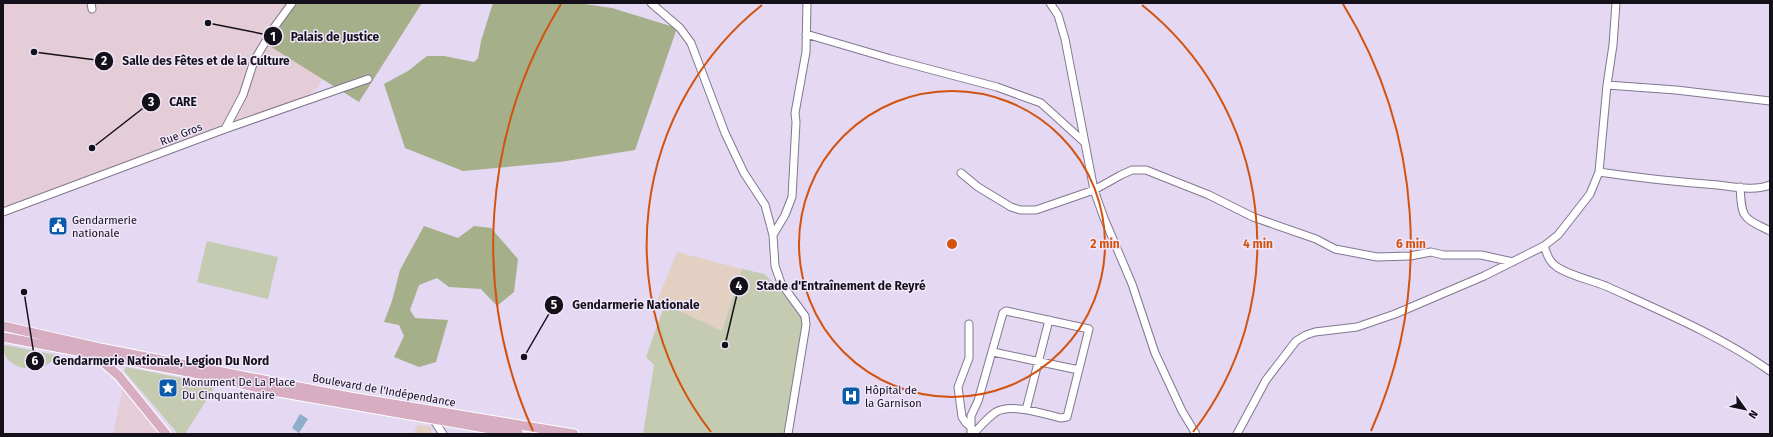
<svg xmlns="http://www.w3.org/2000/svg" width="1773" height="437" font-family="'Fira Sans',sans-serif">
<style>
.commercial{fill:#e5cdd7}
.education{fill:#e4d0c2}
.green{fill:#c4cbb1}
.forest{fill:#a5af8a}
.water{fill:#8faeca}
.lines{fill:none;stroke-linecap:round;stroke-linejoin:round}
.minor-casing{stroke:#82778f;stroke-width:9}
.major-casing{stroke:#fff;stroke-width:11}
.minor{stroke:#fff;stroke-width:7}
.major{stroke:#d7adc1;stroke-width:9}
.ring{fill:none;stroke:#d3520d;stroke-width:2}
.labels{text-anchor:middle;stroke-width:3;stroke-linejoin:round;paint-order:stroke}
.street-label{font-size:11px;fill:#141019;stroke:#f0e7fc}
.poi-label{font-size:11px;fill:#141019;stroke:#f0e7fc;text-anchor:start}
.centre{fill:#d3520d;stroke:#f0e7fc;stroke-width:2}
.ring-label{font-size:12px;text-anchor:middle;font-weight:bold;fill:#d3520d;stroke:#f0e7fc;stroke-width:3;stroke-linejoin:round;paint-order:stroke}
.leader{fill:none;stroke:#141019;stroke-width:1.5}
.callout-dot{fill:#141019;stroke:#f0e7fc;stroke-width:1.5}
.mark-label{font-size:12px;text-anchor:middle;font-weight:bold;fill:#fff}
.callout-label{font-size:12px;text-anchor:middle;font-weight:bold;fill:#141019;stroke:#f0e7fc;stroke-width:3;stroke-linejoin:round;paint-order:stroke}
</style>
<rect width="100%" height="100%" fill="#e4d8f3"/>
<path class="commercial" d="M 3,3 L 371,3 L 316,89 L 288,109 L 3,212 Z
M 123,387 L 159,434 L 113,434 Z"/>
<path class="education" d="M 677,252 L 742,269 L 722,331 L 657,301 Z
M 418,425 L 431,426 L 431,434 L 413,434 Z"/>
<path class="green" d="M 207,241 L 278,257 L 268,299 L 197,282 Z
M 742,269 L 764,274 L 775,284 L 803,319 L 802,333 L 784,434 L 643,434 L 654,365 L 646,357 L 665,304 L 722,331 Z
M 4,345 L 57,355 C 54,359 50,363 45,366 C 30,373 1,366 4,345 Z
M 126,367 L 216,385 L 185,434 L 178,434 L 124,371 Z"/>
<path class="forest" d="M 293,3 L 422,3 L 359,102 L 268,45 Z
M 493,3 L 578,3 L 612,8 L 677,28 L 635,150 L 560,162 L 463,171 L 405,148 L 384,84 L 408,71 L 427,56 L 444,56 L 474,62 L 478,58 L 481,41 Z
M 424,226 L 458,238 L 474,226 L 491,228 L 518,259 L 514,292 L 497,306 L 481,289 L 449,287 L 437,278 L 419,285 L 410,310 L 415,318 L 448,320 L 436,362 L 419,367 L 394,357 L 404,336 L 399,325 L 384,322 L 392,301 L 400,270 Z"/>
<path class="water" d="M 300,414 L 308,419 L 299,433 L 292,428 Z"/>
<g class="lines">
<g class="minor-casing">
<path id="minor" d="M 91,3 L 92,9
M 651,3 L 680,28 L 691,43 L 725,133 L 744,173 L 765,205 L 773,235 L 775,266 L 781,283 L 805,316 L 806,325 L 788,434
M 1050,3 L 1058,15 L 1065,39 L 1094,190 L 1104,218 L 1132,284 L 1155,353 L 1182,411 L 1196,434
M 806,34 L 891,59 L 997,87 L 1041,103 L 1084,142
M 1607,85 L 1676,90 L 1770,101
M 225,129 L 243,95 L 254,61 L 273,29 L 292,3
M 1599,172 C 1639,178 1678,182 1718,185 C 1735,187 1755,191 1770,185
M 961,173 L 978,187 L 1011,207 L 1020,210 L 1036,210 L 1094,190 L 1121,175 L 1132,170 L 1146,170 L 1209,195 L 1253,217 L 1316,239 L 1335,249 L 1377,257 L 1410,256 L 1431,252 L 1443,255 L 1481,255 L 1513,262
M 1740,187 C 1742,219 1742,217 1770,231
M 3,212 L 225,129 L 368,79
M 773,235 L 785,215 L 792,197 L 796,122 L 795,113 L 806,52 L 807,3
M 1544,246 C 1547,254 1549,262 1557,267 C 1570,276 1592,280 1608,287 C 1663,312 1721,336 1770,371
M 969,324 L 969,358 L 958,387 L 962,417 L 966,423 L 971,427
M 993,352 L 1079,370
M 1026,410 L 1049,320
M 433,419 L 443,434
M 971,434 L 971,416 L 978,401 L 1003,313 L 1006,311 L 1089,329 L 1067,417 L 1061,418 C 1044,414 1012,403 996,412 C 987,418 980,427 973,434
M 1237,434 L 1266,380 L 1296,341 L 1306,335 L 1315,332 L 1357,327 L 1395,314 L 1484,276 L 1544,246 L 1558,235 L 1590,194 L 1599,172 L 1607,85 L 1613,45 L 1616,3"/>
</g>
<g class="major-casing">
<path id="major" d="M 3,326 L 100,348 L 350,397 L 574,434
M 3,337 L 199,374 L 267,390 L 519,434
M 95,355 L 119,376 L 166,434"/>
</g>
<use href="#minor" class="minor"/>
<use href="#major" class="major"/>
</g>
<g class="ring">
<circle cx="952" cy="244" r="153"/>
<path d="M711 432A306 306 0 0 1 762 5M1142 5A306 306 0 0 1 1193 432"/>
<path d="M533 431A459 459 0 0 1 561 4M1343 4A459 459 0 0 1 1371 431"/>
</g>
<defs>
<g id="civic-square" transform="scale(1)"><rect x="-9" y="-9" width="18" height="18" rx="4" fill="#0a5caa" stroke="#f0e7fc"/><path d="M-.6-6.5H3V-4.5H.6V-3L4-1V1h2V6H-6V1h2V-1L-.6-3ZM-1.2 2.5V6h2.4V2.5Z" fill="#fff"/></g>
<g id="sight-square" transform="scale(1)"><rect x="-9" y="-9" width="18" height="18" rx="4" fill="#0a5caa" stroke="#f0e7fc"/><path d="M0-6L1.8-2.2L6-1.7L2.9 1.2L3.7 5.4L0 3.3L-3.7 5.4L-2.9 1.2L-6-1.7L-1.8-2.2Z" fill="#fff"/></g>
<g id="hospital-square" transform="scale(1)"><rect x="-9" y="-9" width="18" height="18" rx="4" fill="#0a5caa" stroke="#f0e7fc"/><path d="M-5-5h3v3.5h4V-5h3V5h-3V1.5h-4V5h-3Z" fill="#fff"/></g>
</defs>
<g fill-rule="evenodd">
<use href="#civic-square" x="58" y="226"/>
<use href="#sight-square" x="168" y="388"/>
<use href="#hospital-square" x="851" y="396"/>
</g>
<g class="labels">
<g class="street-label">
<text transform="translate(181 134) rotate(-21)" y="4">Rue Gros</text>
<text transform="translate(384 390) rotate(10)" y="4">Boulevard de l'Indépendance</text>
</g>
<g class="poi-label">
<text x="72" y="224">Gendarmerie<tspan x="72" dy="13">nationale</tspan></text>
<text x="182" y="386">Monument De La Place<tspan x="182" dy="13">Du Cinquantenaire</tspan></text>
<text x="865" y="394">Hôpital de<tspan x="865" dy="13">la Garnison</tspan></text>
</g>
</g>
<circle cx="952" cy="244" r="6" class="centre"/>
<g class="ring-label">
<text x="1105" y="248">2 min</text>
<text x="1258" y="248">4 min</text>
<text x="1411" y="248">6 min</text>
</g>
<path class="leader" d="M208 23L273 36M34 52L104 61M92 148L151 102M725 345L739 286M524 357L554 305M24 292L35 361"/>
<g class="callout-dot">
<circle cx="208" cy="23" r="4"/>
<circle cx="34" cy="52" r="4"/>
<circle cx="92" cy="148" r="4"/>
<circle cx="725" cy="345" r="4"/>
<circle cx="524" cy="357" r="4"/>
<circle cx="24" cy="292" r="4"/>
<circle cx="273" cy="36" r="10"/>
<circle cx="104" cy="61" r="10"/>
<circle cx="151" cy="102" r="10"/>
<circle cx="739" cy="286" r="10"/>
<circle cx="554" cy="305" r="10"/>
<circle cx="35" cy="361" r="10"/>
</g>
<g class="mark-label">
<text x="273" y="41">1</text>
<text x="104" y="65">2</text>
<text x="151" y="106">3</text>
<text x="739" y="290">4</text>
<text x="554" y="309">5</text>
<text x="35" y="365">6</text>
</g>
<g class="callout-label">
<text x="335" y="41">Palais de Justice</text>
<text x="206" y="65">Salle des Fêtes et de la Culture</text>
<text x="183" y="106">CARE</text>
<text x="841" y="290">Stade d'Entraînement de Reyré</text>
<text x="636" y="309">Gendarmerie Nationale</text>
<text x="161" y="365">Gendarmerie Nationale, Legion Du Nord</text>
</g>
<rect width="1773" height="437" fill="none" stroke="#141019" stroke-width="8"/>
<g transform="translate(1745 409) rotate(123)" stroke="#f0e7fc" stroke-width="3" paint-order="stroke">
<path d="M0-3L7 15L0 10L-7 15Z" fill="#141019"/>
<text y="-6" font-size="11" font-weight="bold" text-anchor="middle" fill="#141019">N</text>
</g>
</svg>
